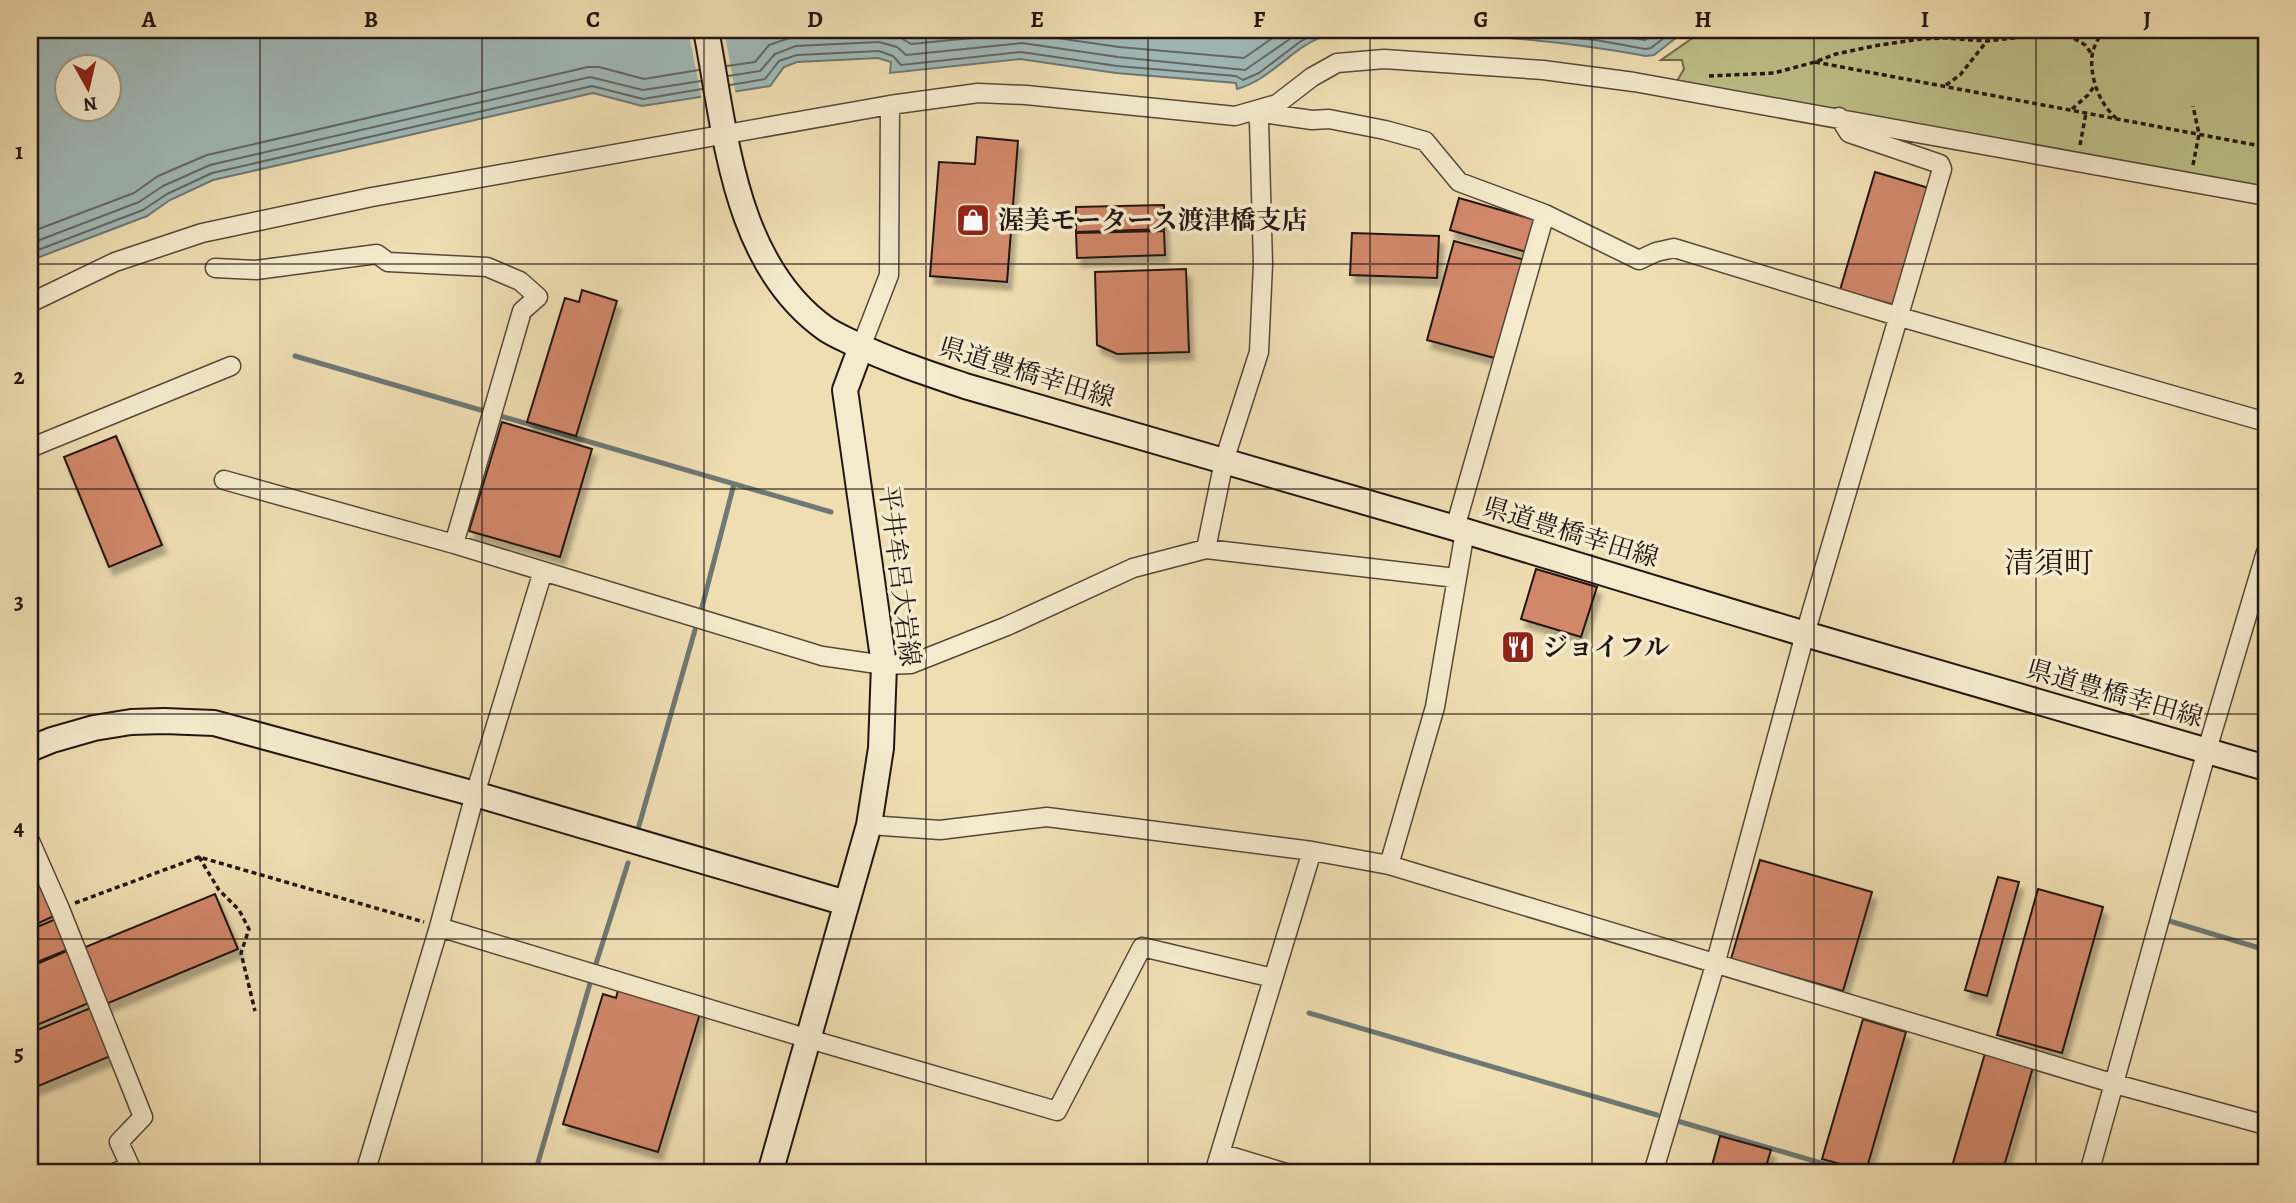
<svg xmlns="http://www.w3.org/2000/svg" width="2296" height="1203" font-family="Alegreya,'Noto Serif JP',serif">
<style>
.green{fill:#bec089;stroke:#706b4d;stroke-width:2}
.water{fill:#a0b9b8;stroke:#6e7875;stroke-width:2;fill-rule:evenodd}
.pier{fill:#efdeb2}
.lines{fill:none;stroke-linecap:round;stroke-linejoin:round}
.shore{stroke:#626864;stroke-width:2}
.stream{stroke:#6e7875;stroke-width:5}
.building{fill:#d1876b;stroke:#231611;stroke-width:2;filter:url(#shadow)}
.street-casing{stroke:#564839;stroke-width:21}
.secondary-casing{stroke:#231611;stroke-width:28}
.path{stroke:#231611;stroke-width:3.5;stroke-dasharray:5 3.5;stroke-linecap:butt}
.street{stroke:#f5eacd;stroke-width:18}
.secondary{stroke:#f5eacd;stroke-width:24}
.grid{fill:none;stroke:#231611;stroke-width:2;stroke-opacity:0.55}
.labels{text-anchor:middle;stroke-width:7;stroke-linejoin:round;paint-order:stroke}
.poi-label{font-size:26px;font-weight:bold;fill:#231611;stroke:#f5eacd;text-anchor:start}
.street-label{font-size:26px;fill:#231611;stroke:#f5eacd}
.quarter-label{font-size:30px;fill:#231611;stroke:#f5eacd}
.neatline{fill:none;stroke:#231611;stroke-width:2.5}
.grid-label{font-size:23px;text-anchor:middle;font-weight:bold;fill:#231611}
</style>
<defs>
<filter id="shadow"><feDropShadow dx="4.5" dy="8" stdDeviation="2" flood-color="#0004"/></filter>
</defs>
<rect width="100%" height="100%" fill="#efdeb2"/>
<filter id="stains"><feTurbulence type="fractalNoise" baseFrequency=".00286" numOctaves="4"/><feColorMatrix values="0 0 0 0 .2 0 0 0 0 .09 0 0 0 0 .02 0 0 0 .5 -.17"/></filter>
<radialGradient id="worn" r=".72"><stop offset=".6" stop-color="#630" stop-opacity="0"/><stop offset="1" stop-color="#630" stop-opacity=".3"/></radialGradient>
<path class="green" d="M 1737,30 L 2266,30 L 2266,190 L 1677,81 L 1684,69 L 1682,60 L 1661,60 L 1697,35 Z"/>
<path class="water" d="M 30,30 L 1686,30 L 1654,55 L 1646,56 C 1564,41 1480,34 1397,32 C 1375,32 1350,29 1328,35 C 1294,44 1273,79 1237,89 L 1236,83 L 1116,73 L 1020,59 L 890,73 L 891,62 L 878,58 L 797,62 L 784,67 L 770,86 L 642,106 L 593,93 L 213,180 L 170,200 L 147,216 L 37,258 L 30,256 ZM 66,66 L 108,66 L 108,108 L 66,108 Z"/>
<path class="pier" d="M 688,30 L 724,30 L 736,95 L 702,100 Z"/>
<g class="lines">
<path class="shore" d="M 1482,30 L 1596,40 L 1645,49 L 1651,48 L 1674,30
M 1580,30 L 1645,40 L 1660,30
M 727,66 L 755,62 L 769,45 L 795,36 L 880,32 L 899,37 L 911,44 L 1022,33 L 1119,47 L 1244,58 L 1284,30
M 728,76 L 760,71 L 775,54 L 796,46 L 879,42 L 897,47 L 906,55 L 1022,43 L 1118,57 L 1245,70 L 1303,30
M 730,85 L 765,79 L 779,61 L 797,55 L 879,51 L 893,56 L 901,65 L 1021,52 L 1117,66 L 1236,76 L 1243,80 L 1259,73 L 1301,41 L 1322,30
M 30,230 L 36,230 L 134,193 L 158,176 L 207,155 L 588,67 L 599,67 L 644,79 L 699,70
M 30,241 L 37,241 L 139,202 L 163,186 L 210,165 L 590,77 L 643,90 L 701,81
M 30,250 L 38,250 L 143,210 L 167,194 L 212,173 L 592,86 L 643,99 L 702,89"/>
<path class="stream" d="M 295,356 L 484,411
M 497,415 L 831,512
M 701,611 L 734,484
M 638,829 L 695,630
M 2166,920 L 2266,950
M 594,970 L 628,863
M 1309,1013 L 1657,1115
M 1674,1120 L 1855,1173
M 535,1173 L 591,980"/>
</g>
<path class="building" d="M 977,137 L 1018,141 L 1007,282 L 930,276 L 939,162 L 975,164 Z
M 1875,172 L 1932,189 L 1898,306 L 1840,290 Z
M 1459,198 L 1539,221 L 1530,253 L 1450,230 Z
M 1164,205 L 1164,229 L 1076,232 L 1076,207 Z
M 1164,231 L 1165,255 L 1077,258 L 1076,233 Z
M 1352,233 L 1439,236 L 1437,278 L 1350,275 Z
M 1454,241 L 1529,261 L 1502,360 L 1427,340 Z
M 1186,269 L 1189,352 L 1117,354 L 1097,345 L 1095,272 Z
M 582,290 L 617,301 L 576,436 L 527,422 L 565,298 L 579,302 Z
M 502,422 L 592,449 L 560,557 L 469,531 Z
M 116,436 L 162,545 L 109,567 L 64,457 Z
M 1536,569 L 1597,587 L 1581,637 L 1521,619 Z
M 30,859 L 54,916 L 30,927 Z
M 1760,860 L 1872,892 L 1843,991 L 1731,959 Z
M 1998,877 L 2019,882 L 1987,996 L 1965,990 Z
M 2038,889 L 2103,907 L 2062,1053 L 1997,1035 Z
M 215,894 L 238,949 L 106,1004 L 83,948 Z
M 56,919 L 69,949 L 30,965 L 30,930 Z
M 69,950 L 91,1002 L 30,1028 L 30,967 Z
M 619,986 L 701,1010 L 658,1152 L 563,1124 L 603,994 L 616,998 Z
M 93,1007 L 113,1055 L 31,1089 L 30,1033 Z
M 1863,1019 L 1906,1032 L 1866,1171 L 1822,1159 Z
M 1986,1050 L 2034,1064 L 2002,1173 L 1950,1173 Z
M 1720,1136 L 1771,1150 L 1764,1173 L 1710,1173 Z"/>
<g class="lines">
<g class="street-casing">
<path id="street" d="M 215,268 L 256,270 L 377,254 L 388,262 L 487,267 L 520,281 L 538,297 L 522,311 L 454,544
M 30,303 L 115,262 L 202,233 L 372,197 L 890,105 L 978,93 L 1026,95 L 1235,116 L 1277,104 L 1312,77 L 1337,63 L 1384,59 L 1543,70 L 1634,82 L 2266,196
M 861,347 L 889,275 L 890,105
M 30,448 L 231,366
M 224,480 L 454,544 L 822,656 L 884,665 L 911,664 L 1007,626 L 1133,568 L 1206,549 L 1456,578
M 1455,528 L 1545,214
M 1206,549 L 1224,461 L 1259,352 L 1263,264 L 1259,121 L 1255,112 L 1312,120 L 1329,119 L 1385,130 L 1425,141 L 1459,182 L 1545,214 L 1639,260 L 1656,252 L 1674,248 L 1900,317 L 2266,422
M 869,825 L 940,830 L 1047,817 L 1312,851 L 1389,865 L 2115,1084 L 2266,1125
M 30,841 L 60,909 L 143,1117 L 119,1142 L 130,1166 L 114,1173
M 1389,865 L 1435,707 L 1465,531
M 439,927 L 809,1039 L 1057,1111 L 1142,947 L 1273,978
M 1220,1153 L 1286,1173
M 365,1173 L 439,927 L 475,794 L 543,571
M 1214,1173 L 1312,851
M 1653,1173 L 1715,965 L 1805,634 L 1942,169 L 1940,164 L 1849,133 L 1839,117
M 2089,1173 L 2207,750 L 2266,552"/>
</g>
<g class="secondary-casing">
<path id="secondary" d="M 706,30 C 726,133 733,263 826,329 C 835,335 845,339 855,344 C 890,361 927,373 965,386 L 1455,528 L 1805,634 L 2266,768
M 30,749 L 52,740 L 94,728 L 131,722 L 164,721 L 214,723 L 475,794 L 846,903
M 770,1173 L 869,825 L 881,748 L 884,665 L 845,390 L 861,347"/>
</g>
<path class="path" d="M 2104,30 C 2099,37 2093,47 2092,56 C 2090,78 2099,103 2116,118
M 2067,34 L 2085,45 L 2091,53
M 1815,62 L 2266,147
M 1709,76 L 1774,73 L 1815,62 L 1836,54 L 1874,46 L 1921,39 L 1945,38 L 1987,41 L 2087,30
M 1946,85 L 1960,75 L 1987,41
M 2072,109 L 2088,95 L 2095,85
M 2080,145 L 2086,113
M 2193,165 L 2199,134 L 2193,106
M 199,857 L 219,890 L 239,910 L 249,929 L 241,953 L 255,1011
M 75,903 L 199,857 L 424,922"/>
<use href="#street" class="street"/>
<use href="#secondary" class="secondary"/>
</g>
<path class="grid" d="M 260,30 L 260,1173M 482,30 L 482,1173M 704,30 L 704,1173M 926,30 L 926,1173M 1148,30 L 1148,1173M 1370,30 L 1370,1173M 1592,30 L 1592,1173M 1814,30 L 1814,1173M 2036,30 L 2036,1173M 30,264 L 2266,264M 30,489 L 2266,489M 30,714 L 2266,714M 30,939 L 2266,939"/>
<defs>
<g id="shop-square" transform="scale(1.75)"><rect x="-9" y="-9" width="18" height="18" rx="4" fill="#8f2418" stroke="#f5eacd"/><path d="M-5-2.5h2.3a2.7 3.5 0 0 1 5.4 0H5L5.5 6h-11ZM-1.5-2.5h3a1.5 2.3 0 0 0-3 0Z" fill="#fff"/></g>
<g id="restaurant-square" transform="scale(1.75)"><rect x="-9" y="-9" width="18" height="18" rx="4" fill="#8f2418" stroke="#f5eacd"/><path d="M-5-6h1v4h1v-4h1v4h1v-4h1v5L-1.5 .5V6h-2V.5L-5-1ZM5-6V6H3V1.5H1.5Q1.5-4 5-6Z" fill="#fff"/></g>
</defs>
<g fill-rule="evenodd">
<use href="#shop-square" x="973" y="220"/>
<use href="#restaurant-square" x="1518" y="647"/>
</g>
<g class="labels">
<g class="poi-label">
<text x="998" y="229">渥美モータース渡津橋支店</text>
<text x="1542" y="656">ジョイフル</text>
</g>
<g class="street-label">
<text transform="translate(1027 372) rotate(17)" y="9">県道豊橋幸田線</text>
<text transform="translate(1571 532) rotate(17)" y="9">県道豊橋幸田線</text>
<text transform="translate(900 576) rotate(83)" y="9">平井牟呂大岩線</text>
<text transform="translate(2115 693) rotate(16)" y="9">県道豊橋幸田線</text>
</g>
<g class="quarter-label">
<text x="2049" y="573">清須町</text>
</g>
</g>
<rect width="2296" height="1203" fill="none" stroke="#efdeb2" stroke-width="77"/>
<g transform="translate(88 88) rotate(172)"><circle r="33" fill="#f5eacd" stroke="#a19582" stroke-width="2"/>
<path d="M0-5L12 26L0 18L-12 26Z" fill="#8f2418"/>
<text y="-10" font-size="19" font-weight="bold" text-anchor="middle" fill="#231611">N</text>
</g>
<rect x="38" y="38" width="2220" height="1126" class="neatline"/>
<g class="grid-label">
<text x="149" y="27">A</text>
<text x="371" y="27">B</text>
<text x="593" y="27">C</text>
<text x="815" y="27">D</text>
<text x="1037" y="27">E</text>
<text x="1259" y="27">F</text>
<text x="1481" y="27">G</text>
<text x="1703" y="27">H</text>
<text x="1925" y="27">I</text>
<text x="2147" y="27">J</text>
<text x="19" y="159">1</text>
<text x="19" y="384">2</text>
<text x="19" y="609">3</text>
<text x="19" y="835">4</text>
<text x="19" y="1060">5</text>
</g>
<rect width="100%" height="100%" filter="url(#stains)"/>
<rect width="100%" height="100%" fill="url(#worn)"/>
</svg>
